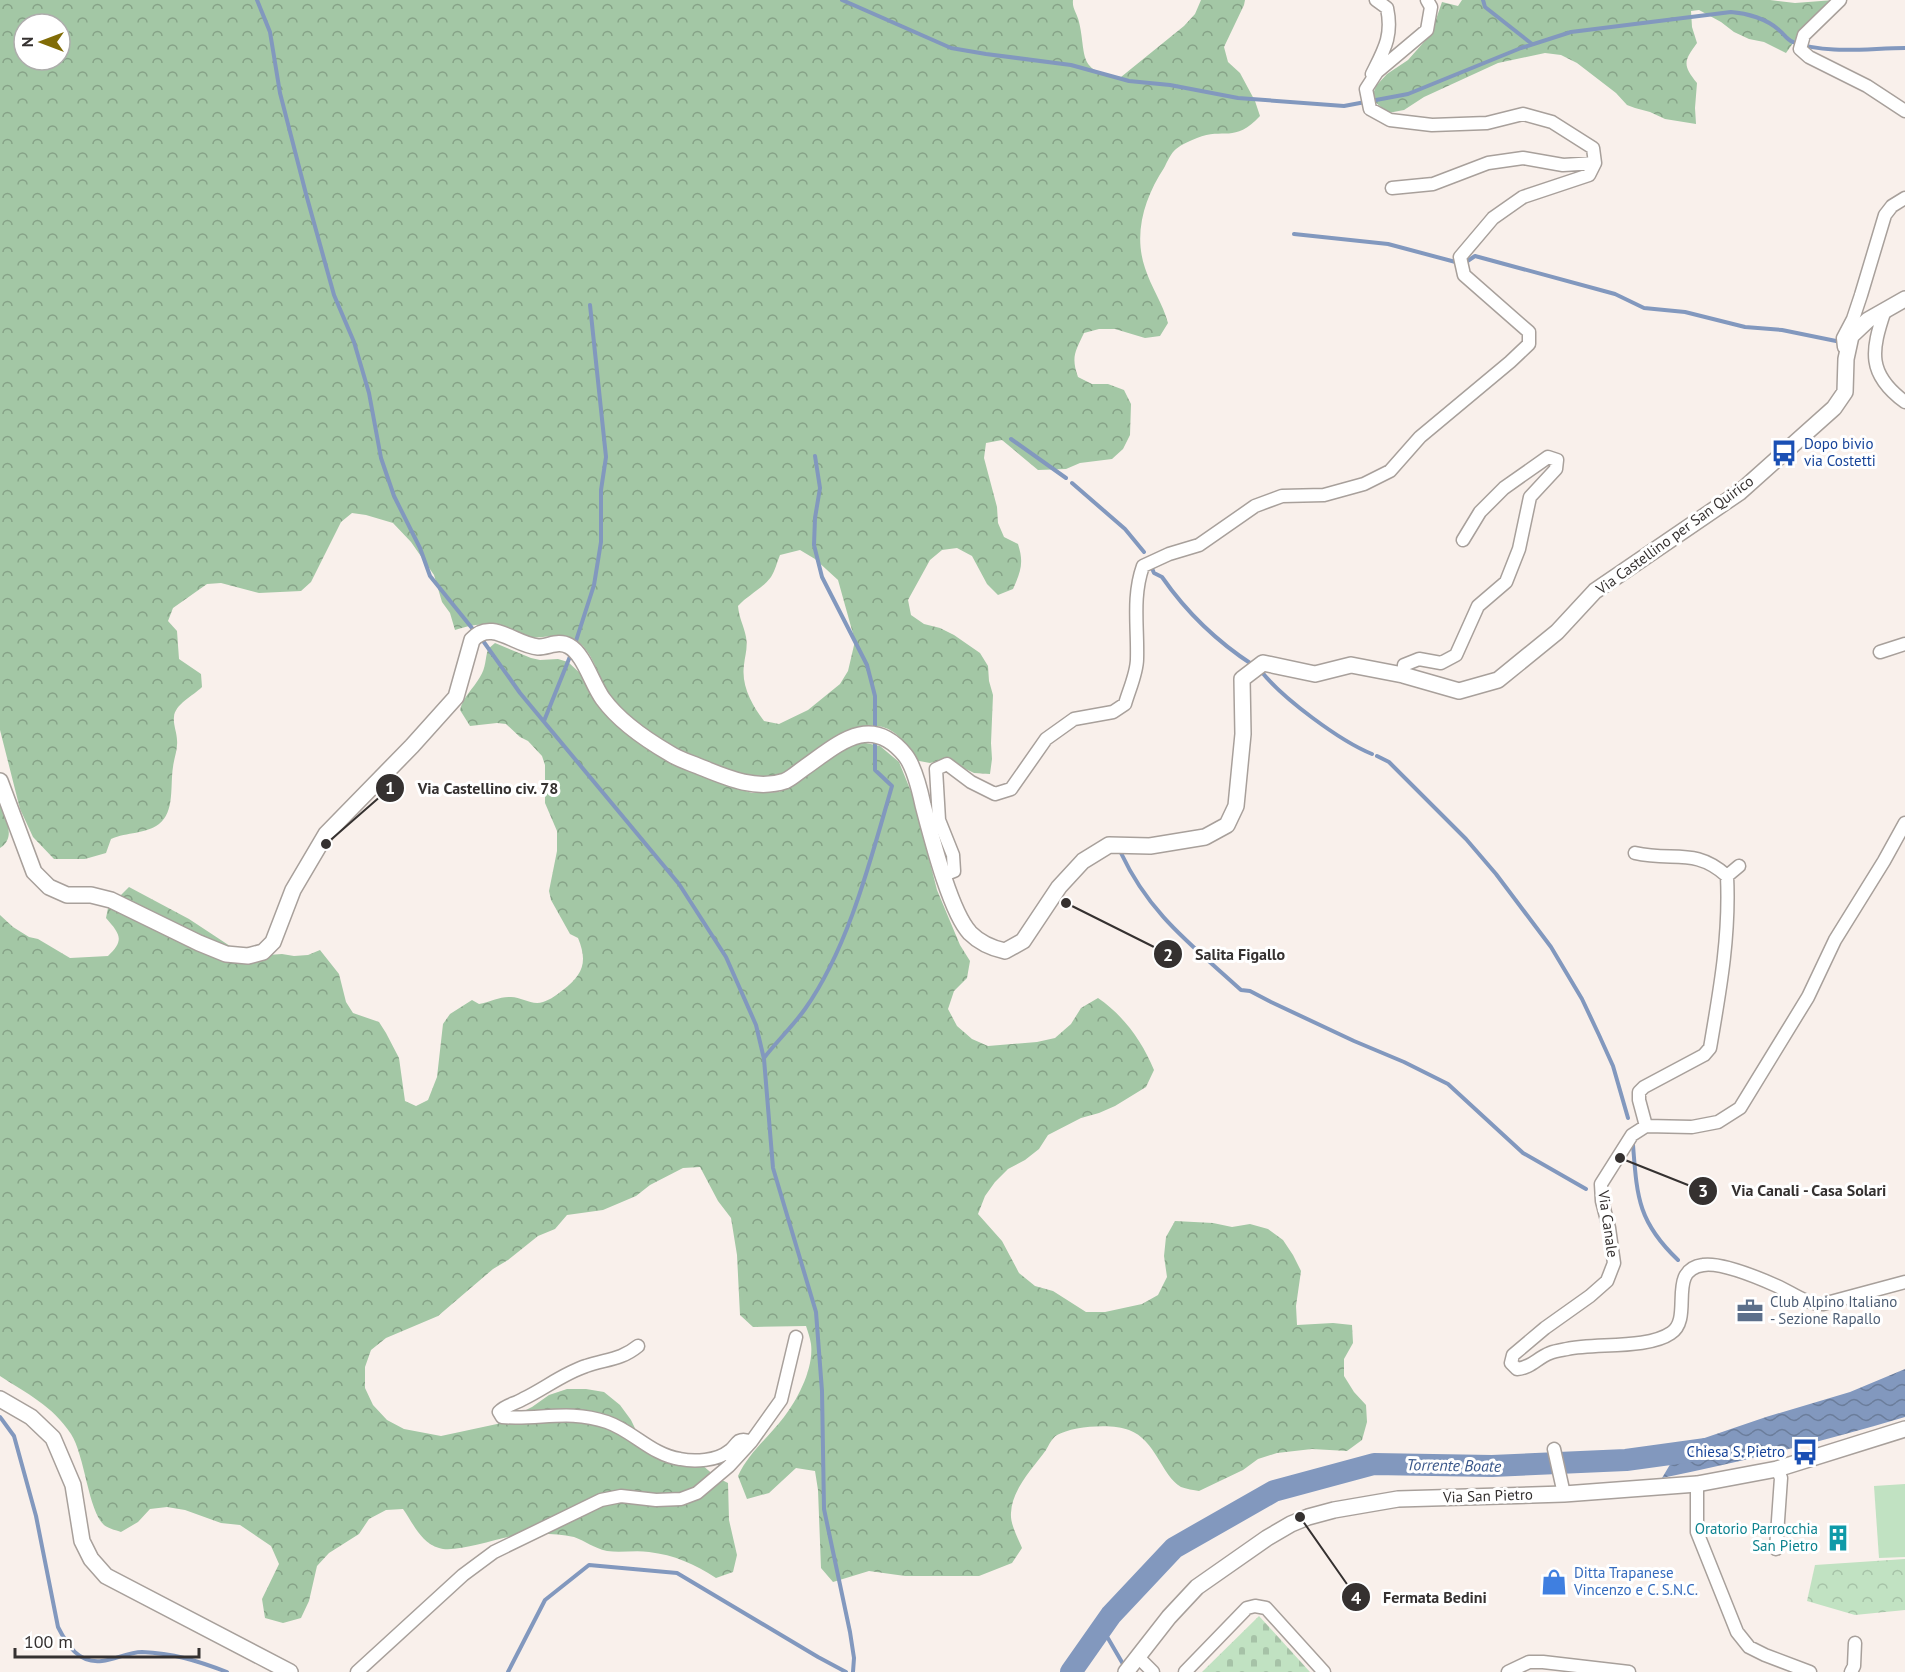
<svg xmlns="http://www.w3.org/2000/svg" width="1905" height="1672" font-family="'PT Sans',sans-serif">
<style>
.forest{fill:url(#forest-crowns);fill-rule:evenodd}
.cemetery{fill:url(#cemetery-stones)}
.park{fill:url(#park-crowns)}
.pitch{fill:#c1e2c2}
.water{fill:url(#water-waves)}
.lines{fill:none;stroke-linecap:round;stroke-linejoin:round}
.stream{stroke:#8298be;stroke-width:4}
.river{stroke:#8298be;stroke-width:22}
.minor-casing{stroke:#a8a09b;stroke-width:15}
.tertiary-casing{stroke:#a8a09b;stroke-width:18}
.minor{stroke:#fff;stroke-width:12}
.tertiary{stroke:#fff;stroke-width:15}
.labels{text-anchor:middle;stroke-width:6;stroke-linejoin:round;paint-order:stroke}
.transit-label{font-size:15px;fill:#164399;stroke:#fff;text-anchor:start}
.street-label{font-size:15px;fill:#353130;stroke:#fff}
.service-label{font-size:15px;fill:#4e5e75;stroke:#fff;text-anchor:start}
.culture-label{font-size:15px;fill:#0d838f;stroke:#fff;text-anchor:end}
.shop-label{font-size:15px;fill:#366cbe;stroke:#fff;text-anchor:start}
.water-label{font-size:16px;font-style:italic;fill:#39578a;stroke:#fff}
.leader{fill:none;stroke:#353130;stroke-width:2}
.callout-dot{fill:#353130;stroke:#fff;stroke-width:2}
.mark-label{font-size:18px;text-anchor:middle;font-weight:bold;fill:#fff}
.callout-label{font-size:16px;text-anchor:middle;font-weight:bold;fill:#353130;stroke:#fff;stroke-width:6;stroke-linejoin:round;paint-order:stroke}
</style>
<defs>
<pattern id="forest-crowns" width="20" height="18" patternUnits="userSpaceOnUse" patternTransform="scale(1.5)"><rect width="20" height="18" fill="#a3c7a5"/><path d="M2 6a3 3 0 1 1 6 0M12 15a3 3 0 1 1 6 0" fill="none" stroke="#86a287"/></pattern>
<pattern id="cemetery-stones" width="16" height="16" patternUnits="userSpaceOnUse" patternTransform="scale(1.5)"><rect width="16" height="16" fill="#c1e2c2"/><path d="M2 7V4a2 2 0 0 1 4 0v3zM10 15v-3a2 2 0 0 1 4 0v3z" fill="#a6c2a7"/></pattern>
<pattern id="park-crowns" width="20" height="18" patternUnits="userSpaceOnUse" patternTransform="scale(1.5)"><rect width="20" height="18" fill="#c1e2c2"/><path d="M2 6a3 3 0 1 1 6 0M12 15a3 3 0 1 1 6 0" fill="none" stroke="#a6c2a7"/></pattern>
<pattern id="water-waves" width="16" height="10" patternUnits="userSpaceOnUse" patternTransform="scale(1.5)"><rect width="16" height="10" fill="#8298be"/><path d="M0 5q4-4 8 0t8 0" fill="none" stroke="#6b7d9b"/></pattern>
</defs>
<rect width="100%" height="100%" fill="#f9f0eb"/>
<path class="forest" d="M 0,0 L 1073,0 C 1072,9 1077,13 1079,22 C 1087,55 1076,72 1121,77 L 1184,26 L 1195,14 L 1201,0 L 1245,0 L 1244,5 L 1224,47 L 1228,62 L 1240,73 L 1255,101 L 1260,116 C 1234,144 1224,127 1197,138 C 1190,141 1182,144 1176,149 C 1171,153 1167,162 1164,168 C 1145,197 1133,233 1145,268 C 1151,287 1163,304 1168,323 L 1160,336 L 1145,338 L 1115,329 L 1099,329 L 1084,333 C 1075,352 1071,357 1078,377 L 1092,384 L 1108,384 L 1124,390 L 1131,404 L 1130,435 L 1123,449 L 1112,459 L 1080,463 L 1066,469 L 1038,470 L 1002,440 L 986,443 L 984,458 L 997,507 L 998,523 L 1004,537 L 1018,544 C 1024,563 1021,571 1013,589 L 998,595 L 987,584 L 972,556 L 957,548 L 942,550 L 930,560 L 908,600 L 911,615 L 924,624 L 940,628 L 954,635 L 980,653 L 988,666 L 989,681 L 993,695 L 991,743 L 992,759 L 990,774 L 974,773 L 945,759 L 930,763 L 914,760 C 909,752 904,741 896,734 C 865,709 825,747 799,764 C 792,768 783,775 775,777 C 748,782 717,766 692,758 C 660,747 625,721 608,692 C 597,675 593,650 574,639 C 559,631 540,641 524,636 C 494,627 487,619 455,630 L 450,613 L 442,602 L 434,575 L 411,542 L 393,523 L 366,515 L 352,513 L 341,522 L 311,582 L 301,591 L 259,593 L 221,583 L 207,584 L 173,608 L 168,621 L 177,631 L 179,659 L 201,674 L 202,687 C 193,696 175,704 174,717 C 173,724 177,733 177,740 C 178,749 174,758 173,767 C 170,785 175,812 159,824 C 146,834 127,832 111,839 L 106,853 L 85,859 L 54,859 L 33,837 L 20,809 L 0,730 ZM 24,24 L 60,24 L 60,60 L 24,60 ZM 800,550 L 815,559 L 838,580 L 855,641 L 848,671 L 840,684 L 808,710 L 779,724 L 764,721 C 752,705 741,686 744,665 C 745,655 748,648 746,637 C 744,626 739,618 738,606 C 748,595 762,589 771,577 C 775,571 777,562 780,555 Z
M 1462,0 L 1770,0 L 1795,3 L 1834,0 C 1814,16 1801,32 1786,53 L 1764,42 L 1749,39 L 1734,32 L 1721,22 L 1699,10 L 1691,11 L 1692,27 L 1697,43 C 1683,62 1683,65 1697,83 L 1695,108 L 1696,124 L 1665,119 L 1650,112 L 1635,108 L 1627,105 L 1616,93 L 1577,63 L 1561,55 L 1545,53 L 1498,63 L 1424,97 L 1404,110 L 1388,113 L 1375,102 L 1373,94 L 1376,86 L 1387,74 L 1408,60 L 1431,34 L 1442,2 L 1458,6 Z
M 495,643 L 531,658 L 540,660 L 558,659 L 568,662 L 582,675 L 601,708 L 660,757 L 706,778 L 752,793 L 779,792 L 801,780 L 838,751 L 861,742 L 880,746 L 899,762 L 914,799 L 937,890 L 960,945 L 970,961 L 967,978 L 954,991 L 948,1009 L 957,1026 L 972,1039 L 988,1046 L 1037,1042 L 1055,1038 L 1071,1024 L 1081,1008 L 1098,998 C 1124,1016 1142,1041 1154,1070 L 1146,1087 L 1115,1106 L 1099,1113 L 1081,1118 L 1048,1135 L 1039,1149 L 1025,1160 L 1008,1169 L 995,1182 L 985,1196 L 978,1214 L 1002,1241 L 1019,1273 L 1035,1286 L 1053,1291 L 1086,1312 L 1105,1312 L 1142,1304 L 1158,1295 L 1167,1277 L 1164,1256 L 1166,1237 L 1175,1221 L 1213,1223 L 1232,1227 L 1250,1224 L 1268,1229 L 1283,1240 L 1293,1255 L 1301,1271 L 1296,1306 L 1297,1325 L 1333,1323 L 1352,1325 L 1353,1343 L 1344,1359 L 1344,1376 L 1354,1392 L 1366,1405 L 1367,1422 L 1362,1440 L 1347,1451 L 1312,1449 L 1277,1453 L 1258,1459 L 1243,1470 L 1199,1491 C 1194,1490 1186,1489 1181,1487 C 1161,1475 1156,1440 1129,1430 C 1113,1423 1072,1426 1057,1435 C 1052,1438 1049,1445 1046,1450 C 1033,1468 1012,1489 1011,1513 C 1010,1524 1018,1538 1022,1548 L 1012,1563 L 979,1576 L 905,1576 L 869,1571 L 833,1582 L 821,1568 L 818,1490 L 815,1471 L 796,1468 L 769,1493 L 747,1499 L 738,1476 C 749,1452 768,1438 784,1417 C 798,1399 814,1368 811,1344 C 810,1338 808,1332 806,1326 L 753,1327 L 740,1315 L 737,1255 L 731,1218 L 718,1201 L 700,1167 L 683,1168 L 650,1185 L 636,1196 L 603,1210 L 567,1215 L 555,1229 L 538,1236 L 508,1260 L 493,1269 L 438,1316 L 386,1338 L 371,1350 L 365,1367 L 365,1388 L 373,1405 L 387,1420 L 404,1429 L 441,1436 L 497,1424 L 532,1407 L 549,1395 L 567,1389 L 586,1389 L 604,1392 L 620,1405 L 631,1420 L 647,1453 L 666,1459 L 701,1464 L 716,1477 L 728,1483 L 729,1520 L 737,1555 L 733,1572 L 716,1578 C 695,1564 674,1555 649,1552 C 635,1550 621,1553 607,1551 C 593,1548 586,1541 574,1537 C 558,1533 540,1534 524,1534 C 503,1536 456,1554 439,1548 C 421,1543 413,1523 403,1509 L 386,1510 L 369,1519 L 359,1534 L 329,1553 L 317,1566 L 309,1601 L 301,1618 L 283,1623 L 265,1618 L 262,1599 L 279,1564 L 271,1546 L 240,1525 L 221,1523 L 185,1510 L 167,1507 L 150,1509 L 138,1522 L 121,1532 C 116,1530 107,1528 104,1525 C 88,1510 85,1456 71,1434 C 52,1405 27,1394 0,1376 L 0,915 L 13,927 L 29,937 L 38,939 L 70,958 L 108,956 C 125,940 120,934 106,918 L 108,908 L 129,887 L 189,919 L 233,948 L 268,955 L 282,954 L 294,956 L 308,955 L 320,950 L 339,974 L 346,1002 L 353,1013 L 379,1022 L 386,1033 L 399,1058 L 405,1101 L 416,1106 L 428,1100 L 437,1077 L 443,1024 L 450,1014 L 472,1000 L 479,1004 C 490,1002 501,996 511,997 C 522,997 532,1006 543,1002 C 550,1000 558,994 563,990 C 583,975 588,962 578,938 L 570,934 L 551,900 L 549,891 L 557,851 L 557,831 L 545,803 L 545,765 L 542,756 L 528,741 L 520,737 L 506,724 L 497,723 L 470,726 L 460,710 C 463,697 473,689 480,677 C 486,668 485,659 488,649 Z
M 0,803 C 5,819 17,837 0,848 Z"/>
<path class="cemetery" d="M 1259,1616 L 1310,1672 L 1202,1672 Z"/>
<path class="park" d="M 1905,1559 L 1905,1610 L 1855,1615 L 1807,1601 L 1815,1565 Z"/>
<path class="pitch" d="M 1905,1484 L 1905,1557 L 1879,1558 L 1874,1486 Z"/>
<path class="water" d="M 1905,1369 L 1905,1417 C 1825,1441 1744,1461 1662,1478 L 1681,1446 L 1766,1417 L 1850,1392 Z"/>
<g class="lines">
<path class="stream" d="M 257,0 L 270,32 L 280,93 L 306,194 L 334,295 L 354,342 L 369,393 L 381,458 L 394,496 L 420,548 L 430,576 L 476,633
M 842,0 L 951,48 L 986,54 L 1071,65 L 1129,81 L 1170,85 L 1238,98 L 1344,106 L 1408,94 L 1521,48 L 1571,32 L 1731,12 C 1747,13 1767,19 1779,30 C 1784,34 1787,40 1793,42 C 1828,55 1869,48 1905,48
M 1483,0 L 1485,7 L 1532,44
M 1294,234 L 1388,244 L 1463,264 L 1475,256 L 1615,294 L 1644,308 L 1685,312 L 1745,327 L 1782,330 L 1836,341
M 1011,439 L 1066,478
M 815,456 L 820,488 L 815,518 L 814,545 L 822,577 L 867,665 L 875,696 L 875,732
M 1072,483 L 1125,529 L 1144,552
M 1151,566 L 1154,573 L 1162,577 C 1187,613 1216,641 1253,665
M 481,638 L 520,693 L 679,884 L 726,957 L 756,1025 L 764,1059 L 773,1168 L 816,1312 L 822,1391 L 824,1509 L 850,1632 L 854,1658 L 853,1672
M 575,644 L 594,585 L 601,542 L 601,490 L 606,457 L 590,305
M 1261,671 C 1282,698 1340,741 1372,754
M 544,721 L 571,654
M 1377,756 L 1389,762 L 1466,839 L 1496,874 L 1551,947 L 1582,999 L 1599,1035 L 1613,1066 L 1628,1118
M 1121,853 C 1150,915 1192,945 1241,990 L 1250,991 L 1271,1002 L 1354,1041 L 1404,1062 L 1448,1084 L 1523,1153 L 1586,1189
M 764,1058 C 777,1041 793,1026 805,1009 C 849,947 871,858 892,786 L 875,770 L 875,740
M 1633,1145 C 1637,1197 1638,1222 1678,1260
M 0,1417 L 14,1436 L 36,1516 L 58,1627 C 67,1645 79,1664 102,1661 C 115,1660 128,1652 142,1652 C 173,1653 198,1661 227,1672
M 1102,1628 L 1123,1664
M 508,1672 L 545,1600 L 589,1565 L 677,1573 L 818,1657 L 846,1672"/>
<path class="river" d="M 1071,1672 L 1111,1615 L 1174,1548 L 1274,1491 L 1374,1464 L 1492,1466 L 1626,1460 L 1706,1449"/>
<g class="minor-casing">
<path id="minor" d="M 1840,0 L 1804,35 L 1800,49 L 1809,57 L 1867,86 L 1905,111
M 1372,74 C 1384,50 1393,36 1387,8 L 1376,0
M 1392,188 L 1433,184 L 1488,163 L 1523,158 L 1563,165 L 1595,163
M 1885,310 C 1871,351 1867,374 1905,402
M 1844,347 L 1843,338 L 1853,319 L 1861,295 L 1885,215 L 1892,206 L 1905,198
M 1880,652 L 1905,644
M 1403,675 L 1404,665 L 1419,659 L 1441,663 L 1456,655 L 1478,606 L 1506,582 L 1519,549 L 1530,497 L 1556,469 L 1557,460 L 1548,457 L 1504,488 L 1480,512 L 1463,540
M 1905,823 L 1884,861 L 1835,940 L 1808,997 L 1740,1108 L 1718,1122 L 1692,1127 L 1646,1126 L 1632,1135 L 1601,1184 L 1602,1201 L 1609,1228 L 1614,1263 L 1607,1281 L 1590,1296 L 1545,1328 L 1513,1355 L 1511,1363 L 1517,1369 C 1531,1368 1537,1358 1550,1353 C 1555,1351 1562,1350 1567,1349 C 1596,1343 1648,1349 1671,1333 C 1694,1318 1666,1270 1703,1265 C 1722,1262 1759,1278 1777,1286 C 1793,1293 1805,1304 1823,1304 L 1905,1282
M 1635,853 C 1673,862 1695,847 1727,876
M 944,875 L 954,871 L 953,855 L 939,820 L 936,769 L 947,764 L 971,782 L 995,794 L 1011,789 L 1046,739 L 1074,719 L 1113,712 L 1125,704 C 1129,690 1137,673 1137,659 C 1138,627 1132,597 1143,566 L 1169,554 L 1199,545 L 1255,506 L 1282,496 L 1324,495 L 1364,484 L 1390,471 L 1420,437 L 1510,362 L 1529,344 L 1529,332 L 1464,275 L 1460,257 L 1493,218 L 1523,197 L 1589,175 L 1595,163 L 1593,148 L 1552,122 L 1523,114 L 1487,123 L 1432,125 L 1390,120 L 1370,109 L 1366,89 L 1377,72 L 1427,30 L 1431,7 L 1427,0
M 1646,1126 L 1639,1100 L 1639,1092 L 1644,1087 L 1704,1055 L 1710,1048 C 1720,990 1730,935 1727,876 L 1739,866
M 638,1346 C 621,1360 606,1359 586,1366 C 564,1373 544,1389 523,1399 C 515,1404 505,1405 499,1412 L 502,1417 C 540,1420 569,1409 607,1422 C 633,1431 652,1455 680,1459 C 694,1462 717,1461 729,1451 C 733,1449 735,1444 739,1441 C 743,1439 747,1440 751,1442
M 1554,1449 L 1564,1494
M 1697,1484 L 1697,1532 L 1737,1632 L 1749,1647 L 1765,1655 L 1810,1672
M 1776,1549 L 1781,1478 L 1777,1469
M 1139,1658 L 1153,1672
M 357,1672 L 463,1575 L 494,1552 L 601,1500 L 621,1496 L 656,1500 L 681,1499 L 697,1493 L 729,1466 L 751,1442 L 781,1400 L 796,1337
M 1185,1672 L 1247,1608 L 1255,1606 L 1266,1608 L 1324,1672
M 1508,1672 L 1529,1662 L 1543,1662 L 1629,1672
M 1851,1672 L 1854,1666 L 1855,1643"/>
</g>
<g class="tertiary-casing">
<path id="tertiary" d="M 0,781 L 34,872 L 49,887 L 67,895 L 91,895 L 111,900 L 199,943 L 226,954 L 248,956 L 263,952 L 273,942 L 293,890 L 326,834 L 412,746 L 456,697 L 472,640 C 491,618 515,645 538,647 C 549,647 558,640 569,646 C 584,654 592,684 603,699 C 619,721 645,739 669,753 C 678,759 688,762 698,766 C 725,777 755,791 785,781 C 792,778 798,772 804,768 C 837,745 870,712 905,755 C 914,766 920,791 923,805 C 931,835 950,912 970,933 C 980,943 991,948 1005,951 L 1023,941 L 1059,887 L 1083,861 L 1109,845 L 1150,846 L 1205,837 L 1227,825 L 1236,806 L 1243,734 L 1242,679 L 1263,663 L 1315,674 L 1351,665 L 1403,675 L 1459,691 L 1498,680 L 1557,632 L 1595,591 L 1740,492 L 1834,408 L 1845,392 L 1846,359 L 1851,336 L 1868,320 L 1905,299
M 0,1399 L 31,1417 L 53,1438 L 73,1485 L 82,1541 L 91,1559 L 106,1576 L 290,1672
M 1126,1672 L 1169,1617 L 1197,1587 L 1267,1538 L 1291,1524 L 1308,1517 L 1334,1510 L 1398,1499 L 1564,1494 L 1697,1484 L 1777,1469 L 1905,1429"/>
</g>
<use href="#minor" class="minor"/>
<use href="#tertiary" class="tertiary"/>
</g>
<defs>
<g id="bus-bare" transform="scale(2.07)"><path d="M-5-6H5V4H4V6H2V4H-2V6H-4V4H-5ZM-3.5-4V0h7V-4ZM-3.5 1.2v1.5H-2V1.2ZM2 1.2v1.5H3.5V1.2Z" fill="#1a4fb4" stroke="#fff" stroke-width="2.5" paint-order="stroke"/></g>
<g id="office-bare" transform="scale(2.07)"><path d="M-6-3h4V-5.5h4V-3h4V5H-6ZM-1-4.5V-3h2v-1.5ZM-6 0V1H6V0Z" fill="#5c6f8a" stroke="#fff" stroke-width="2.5" paint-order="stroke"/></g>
<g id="building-bare" transform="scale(2.07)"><path d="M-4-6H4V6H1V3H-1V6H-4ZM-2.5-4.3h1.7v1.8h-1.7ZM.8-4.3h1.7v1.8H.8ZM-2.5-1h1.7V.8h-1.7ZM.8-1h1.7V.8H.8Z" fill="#0f9aa8" stroke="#fff" stroke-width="2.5" paint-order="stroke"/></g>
<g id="shop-bare" transform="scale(2.07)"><path d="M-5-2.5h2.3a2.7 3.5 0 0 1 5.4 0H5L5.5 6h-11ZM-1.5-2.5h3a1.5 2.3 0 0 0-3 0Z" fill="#3f7fe0" stroke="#fff" stroke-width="2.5" paint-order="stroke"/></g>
</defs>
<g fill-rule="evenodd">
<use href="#bus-bare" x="1784" y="453"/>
<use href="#office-bare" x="1750" y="1311"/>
<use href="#bus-bare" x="1805" y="1452"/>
<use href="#building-bare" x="1838" y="1538"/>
<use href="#shop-bare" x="1554" y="1582"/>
</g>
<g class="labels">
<g class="transit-label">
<text x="1804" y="449">Dopo bivio<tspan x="1804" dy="17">via Costetti</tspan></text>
<text x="1785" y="1457" text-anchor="end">Chiesa S. Pietro</text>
</g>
<g class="street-label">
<text transform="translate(1675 535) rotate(-36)" y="5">Via Castellino per San Quirico</text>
<text transform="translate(1608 1224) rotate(82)" y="5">Via Canale</text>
<text transform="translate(1488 1496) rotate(-2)" y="5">Via San Pietro</text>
</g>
<g class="service-label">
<text x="1770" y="1307">Club Alpino Italiano<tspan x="1770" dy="17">- Sezione Rapallo</tspan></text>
</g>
<g class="culture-label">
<text x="1818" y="1534">Oratorio Parrocchia<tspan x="1818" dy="17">San Pietro</tspan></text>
</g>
<g class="shop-label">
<text x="1574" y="1578">Ditta Trapanese<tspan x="1574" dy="17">Vincenzo e C. S.N.C.</tspan></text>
</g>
<g class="water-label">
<text transform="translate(1454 1465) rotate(1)" y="6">Torrente Boate</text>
</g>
</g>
<path class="leader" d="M326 844L390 788M1066 903L1168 954M1620 1158L1703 1191M1300 1517L1356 1597"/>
<g class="callout-dot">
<circle cx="326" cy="844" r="6"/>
<circle cx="1066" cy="903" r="6"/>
<circle cx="1620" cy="1158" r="6"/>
<circle cx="1300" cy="1517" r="6"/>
<circle cx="390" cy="788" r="15"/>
<circle cx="1168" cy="954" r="15"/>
<circle cx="1703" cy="1191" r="15"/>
<circle cx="1356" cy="1597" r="15"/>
</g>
<g class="mark-label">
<text x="390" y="794">1</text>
<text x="1168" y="961">2</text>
<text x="1703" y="1197">3</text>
<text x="1356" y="1604">4</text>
</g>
<g class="callout-label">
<text x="488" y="794">Via Castellino civ. 78</text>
<text x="1240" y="960">Salita Figallo</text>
<text x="1809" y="1196">Via Canali - Casa Solari</text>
<text x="1435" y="1603">Fermata Bedini</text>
</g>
<g transform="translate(42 42) rotate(270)"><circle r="28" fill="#ffffff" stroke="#aeadac" stroke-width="1.5"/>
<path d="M0-4.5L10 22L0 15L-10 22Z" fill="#816c07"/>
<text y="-9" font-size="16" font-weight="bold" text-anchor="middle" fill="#353130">N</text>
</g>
<path d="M15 1648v9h184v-9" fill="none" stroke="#353130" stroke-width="3"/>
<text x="24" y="1648" font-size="18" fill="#353130" stroke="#ffffff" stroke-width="4.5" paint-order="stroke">100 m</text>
</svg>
